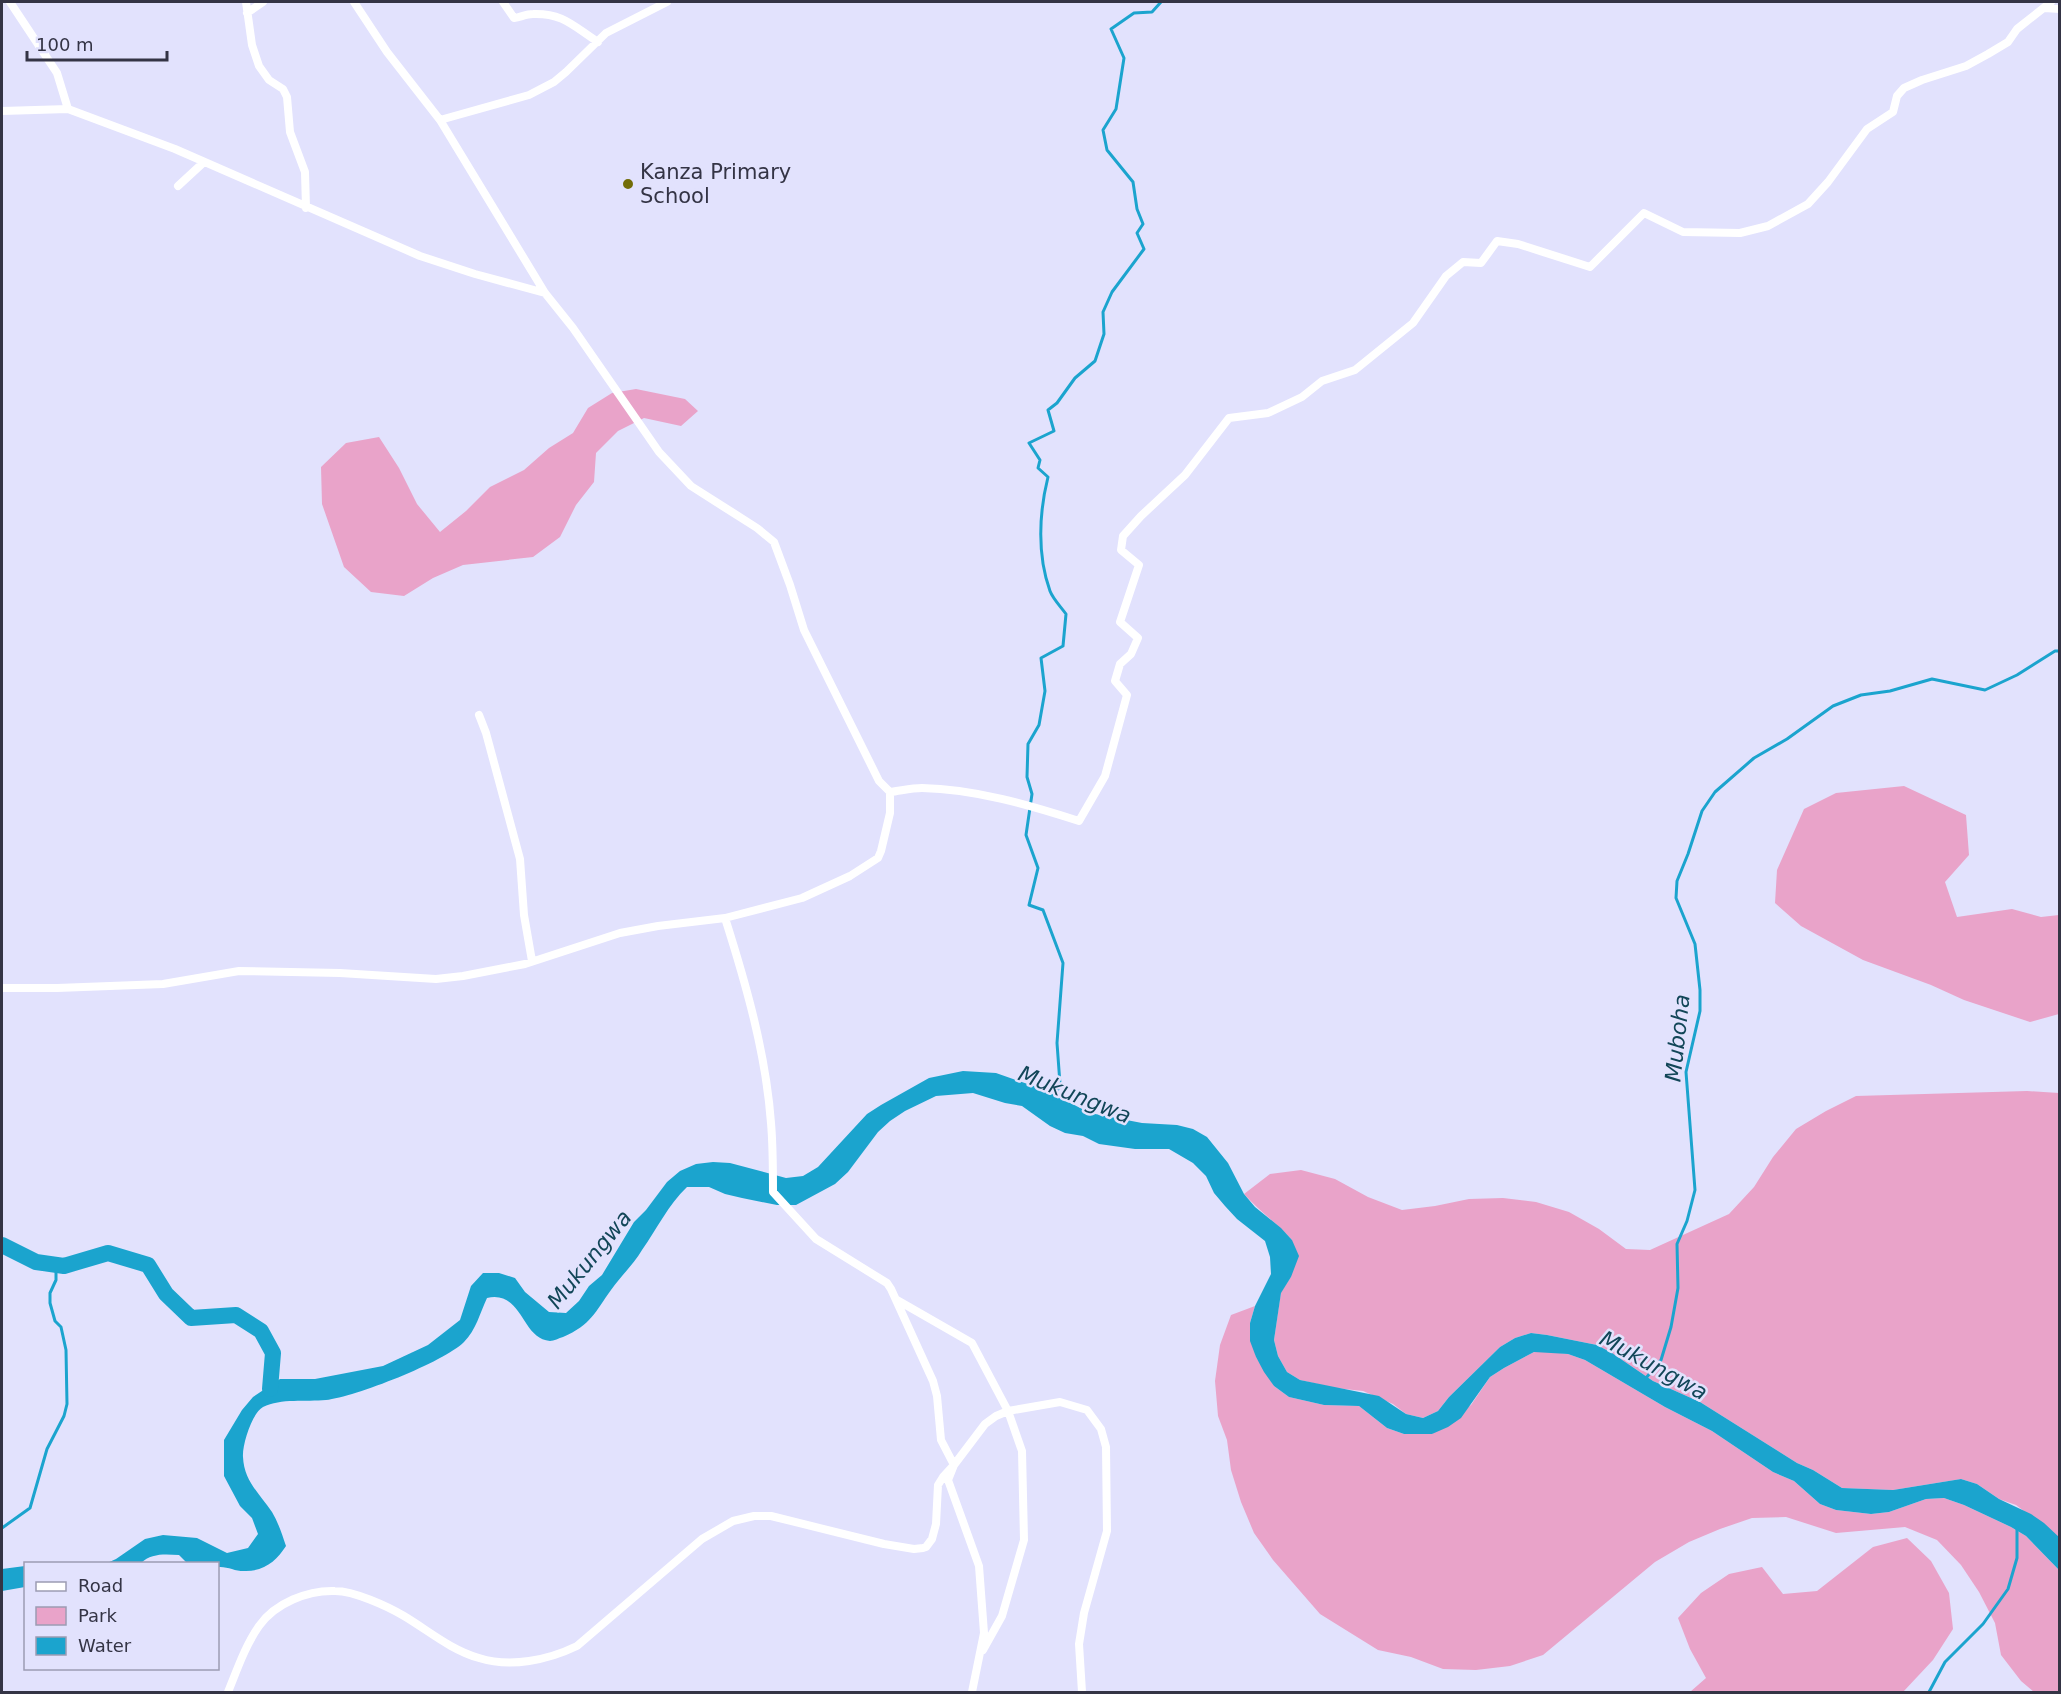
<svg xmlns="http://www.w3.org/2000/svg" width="2061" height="1694" font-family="'DejaVu Sans',sans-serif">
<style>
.green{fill:#e9a3c9}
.water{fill:#1ba4ce}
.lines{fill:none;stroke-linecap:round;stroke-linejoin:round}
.stream{stroke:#1ba4ce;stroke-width:3}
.river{stroke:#1ba4ce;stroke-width:16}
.minor{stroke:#fff;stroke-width:8}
.poi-dot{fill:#726c08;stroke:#e2e2fd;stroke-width:2}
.labels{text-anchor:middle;stroke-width:5;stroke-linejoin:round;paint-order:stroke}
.poi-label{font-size:21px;fill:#343445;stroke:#e2e2fd;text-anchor:start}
.water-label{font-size:22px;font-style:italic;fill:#124658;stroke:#e2e2fd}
</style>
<rect width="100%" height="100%" fill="#e2e2fd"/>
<path class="green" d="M 636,389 L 685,399 L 698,411 L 681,426 L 644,418 L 618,431 L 596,453 L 594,482 L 576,505 L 560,537 L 533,557 L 463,565 L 433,578 L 404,596 L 371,592 L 344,567 L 322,504 L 321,467 L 346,443 L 379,437 L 399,468 L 417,504 L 440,532 L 466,511 L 490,487 L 524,470 L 549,448 L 573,433 L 588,408 L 612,393 Z
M 1904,786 L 1966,815 L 1969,855 L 1945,882 L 1957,917 L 2012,909 L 2041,917 L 2059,915 L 2059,1014 L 2030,1022 L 1964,1000 L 1931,985 L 1863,960 L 1801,926 L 1775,903 L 1777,870 L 1804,809 L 1836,793 Z
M 2027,1091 L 2059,1093 L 2059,1538 L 2016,1505 L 1999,1499 L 1977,1484 L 1961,1479 L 1893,1490 L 1842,1488 L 1813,1470 L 1797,1463 L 1700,1402 L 1653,1381 L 1612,1353 L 1597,1345 L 1547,1335 L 1531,1333 L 1515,1338 L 1500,1347 L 1449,1397 L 1438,1411 L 1423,1418 L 1406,1414 L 1393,1404 L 1363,1391 L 1335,1388 L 1300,1380 L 1287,1372 L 1278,1356 L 1274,1340 L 1281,1292 L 1291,1277 L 1292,1240 C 1277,1223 1259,1211 1244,1194 L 1270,1174 L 1301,1170 L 1335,1179 L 1368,1197 L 1402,1210 L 1435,1206 L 1469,1199 L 1503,1198 L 1536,1202 L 1569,1212 L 1599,1229 L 1626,1249 L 1650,1250 L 1729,1214 L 1754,1187 L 1773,1157 L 1796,1129 L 1826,1111 L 1856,1096 Z
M 1255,1306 L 1250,1323 L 1256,1357 L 1274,1386 L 1289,1397 L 1324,1405 L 1359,1406 L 1387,1428 L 1404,1434 L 1432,1434 L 1471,1405 L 1490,1377 L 1504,1368 L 1534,1352 L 1551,1352 L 1568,1354 L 1585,1360 L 1665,1407 L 1712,1431 L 1773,1472 L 1794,1481 L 1820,1504 L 1836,1510 L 1871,1514 L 1889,1512 L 1926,1499 L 1944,1498 L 1964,1505 L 2011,1527 L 2026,1536 L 2059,1570 L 2059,1692 L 2034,1692 L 2021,1681 L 2001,1655 L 1995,1623 L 1979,1592 L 1961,1565 L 1937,1540 L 1905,1527 L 1836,1533 L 1786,1517 L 1752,1518 L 1720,1529 L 1689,1542 L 1655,1562 L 1543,1655 L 1510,1666 L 1476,1670 L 1443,1669 L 1411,1657 L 1378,1650 L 1320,1614 L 1273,1560 L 1254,1533 L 1241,1502 L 1231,1470 L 1227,1440 L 1218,1416 L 1215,1381 L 1220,1345 L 1231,1315 Z
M 1907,1538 L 1931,1561 L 1949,1593 L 1953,1629 L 1933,1660 L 1903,1692 L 1690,1692 L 1706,1678 L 1690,1649 L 1678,1618 L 1701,1593 L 1729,1574 L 1762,1567 L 1783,1594 L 1817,1591 L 1873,1547 Z"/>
<path class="water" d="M 963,1071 L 996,1073 L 1045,1090 L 1090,1113 L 1142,1123 L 1177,1125 L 1193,1129 L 1207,1137 L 1228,1163 L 1244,1194 L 1255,1207 L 1281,1228 L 1292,1240 L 1299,1256 L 1291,1277 L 1281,1293 L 1274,1340 L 1278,1356 L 1287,1372 L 1300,1380 L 1379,1396 L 1406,1414 L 1423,1418 L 1438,1411 L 1449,1397 L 1500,1347 L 1515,1338 L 1531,1333 L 1547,1335 L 1597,1345 L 1612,1353 L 1653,1381 L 1700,1402 L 1797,1463 L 1813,1470 L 1842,1488 L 1893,1490 L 1961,1479 L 1977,1484 L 1999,1499 L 2031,1514 L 2044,1523 L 2060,1538 L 2059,1570 L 2026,1536 L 2011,1527 L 1964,1505 L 1944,1498 L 1926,1499 L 1889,1512 L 1871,1514 L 1836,1510 L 1820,1504 L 1794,1481 L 1773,1472 L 1712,1431 L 1665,1407 L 1585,1360 L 1568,1354 L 1534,1352 L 1504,1368 L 1490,1377 L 1461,1418 L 1448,1427 L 1432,1434 L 1404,1434 L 1387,1428 L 1359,1406 L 1324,1405 L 1289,1397 L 1274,1386 L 1264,1372 L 1256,1357 L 1250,1341 L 1250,1323 L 1255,1306 L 1271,1274 L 1270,1257 L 1265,1241 L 1237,1219 L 1225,1206 L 1214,1193 L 1206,1176 L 1193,1163 L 1169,1149 L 1135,1149 L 1099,1144 L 1083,1136 L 1065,1133 L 1050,1126 L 1022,1106 L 1005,1103 L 973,1093 L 936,1096 L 905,1111 L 890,1121 L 878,1132 L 848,1172 L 835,1184 L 796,1205 L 777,1205 L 742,1198 L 725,1194 L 709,1187 L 687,1187 C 668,1205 657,1229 642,1250 C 633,1265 621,1276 611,1290 C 595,1312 591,1325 563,1337 C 559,1338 554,1341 550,1341 C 521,1339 523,1290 487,1298 C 480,1313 476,1330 464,1342 C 444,1362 355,1397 326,1400 C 306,1402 281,1398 263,1407 C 252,1413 242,1445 243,1457 C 244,1481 259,1493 272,1512 C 278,1522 282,1534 286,1546 C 277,1560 265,1571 246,1571 C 236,1572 228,1566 218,1567 L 218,1564 L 187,1563 L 179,1555 C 165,1554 151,1553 141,1563 L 105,1564 L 116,1559 L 145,1539 L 163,1535 L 197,1538 L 227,1553 L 248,1548 L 258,1534 L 252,1518 L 240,1506 L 224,1476 L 224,1440 L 242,1410 L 253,1397 L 280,1379 L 315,1379 L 383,1366 L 428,1345 L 460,1320 L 471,1286 L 483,1273 L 499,1273 L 515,1278 L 525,1292 L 549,1312 L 566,1313 L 579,1301 L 589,1286 L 602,1275 L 634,1222 L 646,1210 L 667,1182 L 680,1171 L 696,1164 L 713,1162 L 730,1163 L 786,1178 L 803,1176 L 818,1167 L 867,1114 L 881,1105 L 929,1078 Z
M 25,1566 L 25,1587 L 2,1591 L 2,1569 Z"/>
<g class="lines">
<path class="stream" d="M 1054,1099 L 1060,1084 L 1057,1043 L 1063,963 L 1043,910 L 1029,905 L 1038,868 L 1026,835 L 1032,794 L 1027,777 L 1028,744 L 1039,725 L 1045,691 L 1041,658 L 1063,646 L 1066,614 C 1061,607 1053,599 1050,591 C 1037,555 1039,513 1048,477 L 1038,468 L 1040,460 L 1029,443 L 1054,431 L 1048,410 L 1057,403 L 1075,378 L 1095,361 L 1104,334 L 1103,312 L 1112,292 L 1144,249 L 1137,233 L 1143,224 L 1137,209 L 1133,182 L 1107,150 L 1103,130 L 1116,109 L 1124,58 L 1111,29 L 1134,13 L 1152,12 L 1161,2
M 1646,1378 L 1661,1360 L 1671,1327 L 1678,1288 L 1677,1244 L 1687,1221 L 1695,1190 L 1686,1072 L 1700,1011 L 1700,990 L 1695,944 L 1676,898 L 1677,881 L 1688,854 L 1702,811 L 1715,792 L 1754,758 L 1787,739 L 1833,706 L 1861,695 L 1890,691 L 1932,679 L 1985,690 L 2017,675 L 2055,651 L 2060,651
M 2,1528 L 30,1508 L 47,1449 L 64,1416 L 67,1404 L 66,1350 L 61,1327 L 55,1321 L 50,1303 L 50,1293 L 56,1280 L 56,1270 L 64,1266
M 1929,1692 L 1945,1662 L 1983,1624 L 2008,1589 L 2017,1558 L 2017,1528"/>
<path class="river" d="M 2,1245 L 36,1262 L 64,1266 L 108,1253 L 148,1265 L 166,1294 L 191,1318 L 236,1315 L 261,1331 L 273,1353 L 270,1389"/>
<path class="minor" d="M 10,2 L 57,73 L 68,109
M 246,2 L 252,45 L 259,66 L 269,80 L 283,89 L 287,97 L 290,132 L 305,172 L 306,208
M 354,2 L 387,52 L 440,120 L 545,293 L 573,328 L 659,452 L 691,486 L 757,528 L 774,542 L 790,585 L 804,630 L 879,781 L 890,792
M 503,2 L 514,18 C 521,17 526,14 533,14 C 563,13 573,26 598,42
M 2044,8 L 2060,9
M 247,13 L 263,2
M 2,111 L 68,109 L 175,149 L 420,256 L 475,274 L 545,293
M 440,120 L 529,95 L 554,82 L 566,72 L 606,33 L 667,2
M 178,186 L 204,162
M 479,715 L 486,733 L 520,859 L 524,915 L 532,961
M 725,918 C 746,984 766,1054 771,1123 C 773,1146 773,1169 773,1192 L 816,1239 L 887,1283 L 891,1289 L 933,1381 L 937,1396 L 941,1440 L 954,1465 L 948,1480 L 979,1566 L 984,1633 L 972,1692
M 2,988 L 57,988 L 163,984 L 239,971 L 340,973 L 436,979 L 463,976 L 525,964 L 620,933 L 658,926 L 725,918 L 802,898 L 850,876 L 878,858 L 881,851 L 890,813 L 890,792 C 900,791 911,788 922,788 C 975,789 1029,805 1079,821 L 1105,776 L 1127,695 L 1115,681 L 1120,664 L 1131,654 L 1138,638 L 1120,622 L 1139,565 L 1121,550 L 1123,536 L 1141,516 L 1185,475 L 1229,418 L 1268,413 L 1302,397 L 1322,381 L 1355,370 L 1413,323 L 1446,276 L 1463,262 L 1481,263 L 1497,241 L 1518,244 L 1590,267 L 1644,213 L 1683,232 L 1740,233 L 1768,226 L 1808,204 L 1828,182 L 1867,129 L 1893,112 L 1897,96 L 1904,88 L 1922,80 L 1966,66 L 1988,54 L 2008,42 L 2017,29 L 2051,2
M 897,1300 L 972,1343 L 1008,1411 L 1022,1451 L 1024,1540 L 1002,1616 L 983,1650
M 228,1692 C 237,1670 245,1646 259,1626 C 275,1603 308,1590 335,1591 C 354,1591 387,1606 404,1616 C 429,1631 451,1650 479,1658 C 511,1668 548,1660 577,1646 L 702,1539 L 733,1521 L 754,1516 L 771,1516 L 884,1544 L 914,1549 L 923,1548 L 926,1547 L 932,1539 L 936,1524 L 938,1485 L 943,1477 L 954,1465 L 985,1424 L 996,1416 L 1008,1411 L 1060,1402 L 1087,1410 L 1101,1429 L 1106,1447 L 1107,1531 L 1084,1613 L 1079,1644 L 1082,1692"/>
</g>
<circle class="poi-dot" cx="628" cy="184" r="6"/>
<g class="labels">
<g class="poi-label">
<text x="640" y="179">Kanza Primary<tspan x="640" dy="24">School</tspan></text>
</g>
<g class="water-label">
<text transform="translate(1677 1038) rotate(-84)" y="8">Muboha</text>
<text transform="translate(1075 1094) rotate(22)" y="8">Mukungwa</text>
<text transform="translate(589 1259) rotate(-51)" y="8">Mukungwa</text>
<text transform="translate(1654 1365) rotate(29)" y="8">Mukungwa</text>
</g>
</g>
<rect width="2061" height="1694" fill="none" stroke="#343445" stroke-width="6"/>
<rect x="24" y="1562" width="195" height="108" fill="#e2e2fd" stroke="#9c9cb3" stroke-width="1.5"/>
<rect x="36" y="1582" width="30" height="9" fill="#ffffff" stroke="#9c9cb3" stroke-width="1.5"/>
<text x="78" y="1592" font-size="18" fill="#343445">Road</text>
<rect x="36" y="1607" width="30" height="18" fill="#e9a3c9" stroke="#9c9cb3" stroke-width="1.5"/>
<text x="78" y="1622" font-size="18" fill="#343445">Park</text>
<rect x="36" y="1637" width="30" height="18" fill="#1ba4ce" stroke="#9c9cb3" stroke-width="1.5"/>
<text x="78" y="1652" font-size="18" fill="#343445">Water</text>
<path d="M27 51v9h140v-9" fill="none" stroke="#343445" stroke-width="3"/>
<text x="36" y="51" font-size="18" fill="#343445" stroke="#e2e2fd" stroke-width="4.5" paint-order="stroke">100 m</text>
</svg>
